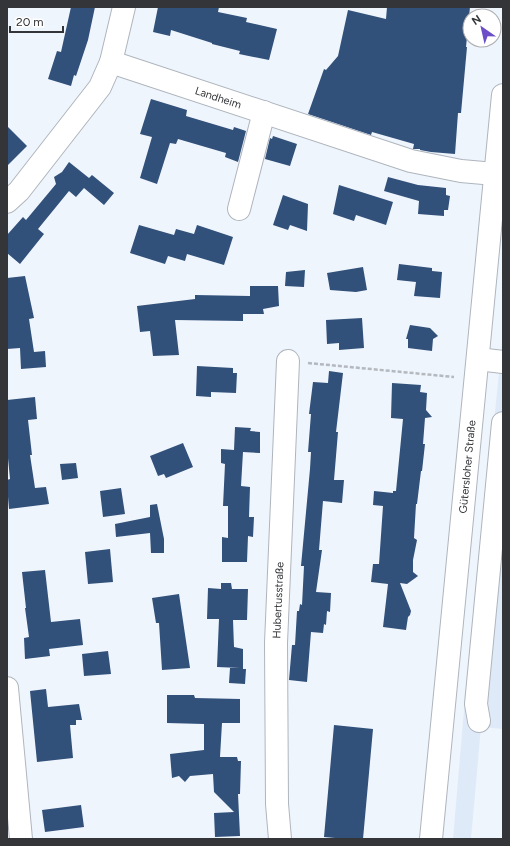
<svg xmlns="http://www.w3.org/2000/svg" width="510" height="846" font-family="Figtree,sans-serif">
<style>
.built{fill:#dfeaf8}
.building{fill:#31507a}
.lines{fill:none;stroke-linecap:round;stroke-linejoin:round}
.minor-casing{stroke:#afb5bd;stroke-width:24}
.path{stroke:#b4b9c0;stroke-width:2.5;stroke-dasharray:4 2;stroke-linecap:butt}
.minor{stroke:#fff;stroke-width:22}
.labels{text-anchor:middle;stroke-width:4;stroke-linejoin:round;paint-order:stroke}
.street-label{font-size:11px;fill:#333538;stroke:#fff}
</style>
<rect width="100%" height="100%" fill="#eff5fd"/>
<path class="built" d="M 503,333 L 503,729 L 481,727 L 471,839 L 453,839 L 464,710 L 471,649 Z"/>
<path class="building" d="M 71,7 L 95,7 L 88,40 L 76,76 L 74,75 L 71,86 L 48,79 L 57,51 L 61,52 Z
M 158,7 L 219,7 L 218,12 L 247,18 L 246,22 L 277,29 L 269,60 L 239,54 L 240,51 L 212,44 L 212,43 L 171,30 L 170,36 L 153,32 Z
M 387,7 L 470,7 L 466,47 L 467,47 L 461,113 L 458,113 L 455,154 L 431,152 L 420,150 L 420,149 L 413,149 L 414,144 L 372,132 L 371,135 L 308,114 L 324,69 L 326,70 L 338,56 L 348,10 L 386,19 Z
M 151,99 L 187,110 L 186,116 L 233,130 L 234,127 L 246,131 L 238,162 L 225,157 L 226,153 L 178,139 L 176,144 L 170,143 L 157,184 L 140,178 L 152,137 L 140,134 Z
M 7,126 L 27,146 L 7,166 Z
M 273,136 L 297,144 L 290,166 L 265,159 L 270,138 L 272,139 Z
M 69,162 L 89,178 L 92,175 L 114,193 L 104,205 L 84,188 L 76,197 L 69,191 L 38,229 L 44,234 L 20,264 L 7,253 L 7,235 L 23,217 L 26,220 L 56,184 L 54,177 L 62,172 Z
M 388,177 L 418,185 L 446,188 L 446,195 L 450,196 L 448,210 L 444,210 L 444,216 L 418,214 L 419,201 L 384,191 Z
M 339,185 L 393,202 L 386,225 L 356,215 L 354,221 L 333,214 Z
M 283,195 L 308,204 L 307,231 L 290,225 L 288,230 L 273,225 Z
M 139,225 L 174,235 L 176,229 L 194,234 L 197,225 L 233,237 L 224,265 L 187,254 L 185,261 L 168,256 L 165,264 L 130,253 Z
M 399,264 L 432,268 L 432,271 L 442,272 L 440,298 L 414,296 L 416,282 L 397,280 Z
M 363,267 L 367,290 L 356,292 L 330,290 L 327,273 Z
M 305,270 L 304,287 L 285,286 L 286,272 Z
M 25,276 L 34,318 L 29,319 L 34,352 L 45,351 L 46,367 L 21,369 L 20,348 L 7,349 L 7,278 Z
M 250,286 L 278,286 L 279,306 L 263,309 L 264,314 L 243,314 L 243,321 L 175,320 L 179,355 L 153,356 L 150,331 L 140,332 L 137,306 L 195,299 L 195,295 L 250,296 Z
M 362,318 L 364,348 L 339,350 L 339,343 L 327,344 L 326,320 Z
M 410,325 L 430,328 L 438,336 L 433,339 L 432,351 L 408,348 L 408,339 L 406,339 Z
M 197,366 L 233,368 L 233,373 L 237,373 L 236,393 L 211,392 L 211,397 L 196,396 Z
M 329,371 L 343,373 L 336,432 L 338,432 L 334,480 L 344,480 L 342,503 L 323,501 L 319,550 L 322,550 L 316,592 L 331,593 L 330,612 L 327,611 L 326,625 L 324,624 L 323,633 L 311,632 L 307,682 L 289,680 L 292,645 L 295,645 L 297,611 L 299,611 L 300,604 L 302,605 L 304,566 L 301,566 L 310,469 L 311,452 L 308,452 L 311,414 L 309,414 L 313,382 L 328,383 Z
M 392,383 L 421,385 L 420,392 L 427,393 L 426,410 L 432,417 L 425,418 L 423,444 L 425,444 L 422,471 L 421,471 L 417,504 L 416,504 L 414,538 L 417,540 L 413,560 L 413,572 L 418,576 L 407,584 L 400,583 L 411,611 L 410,615 L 408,617 L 406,630 L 383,627 L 388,584 L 371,582 L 373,564 L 379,564 L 383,506 L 373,505 L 374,491 L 393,493 L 393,491 L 396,491 L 403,419 L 391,418 Z
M 35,397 L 37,419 L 28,420 L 32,455 L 30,455 L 35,488 L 46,487 L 49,504 L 9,509 L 8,497 L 7,497 L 7,480 L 10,479 L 7,448 L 7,400 Z
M 235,427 L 251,428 L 250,431 L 260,432 L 260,453 L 243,452 L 241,486 L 250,487 L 249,517 L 254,517 L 253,537 L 248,536 L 247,562 L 222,562 L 222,537 L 228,538 L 228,506 L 223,506 L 225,464 L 221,463 L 221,449 L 234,450 Z
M 183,443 L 193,467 L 166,478 L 164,474 L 158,476 L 150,456 Z
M 76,463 L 78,478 L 62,480 L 60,464 Z
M 121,488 L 125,514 L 103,517 L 100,491 Z
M 157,504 L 164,539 L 164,553 L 151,553 L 150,533 L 116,537 L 115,524 L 150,517 L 150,505 Z
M 110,549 L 113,582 L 88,584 L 85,552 Z
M 45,570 L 51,622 L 80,619 L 83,645 L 49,649 L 50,656 L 25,659 L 24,638 L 29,637 L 25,608 L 26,608 L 22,572 Z
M 221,583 L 231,583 L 232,589 L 248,589 L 247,620 L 233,620 L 234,647 L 243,649 L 243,669 L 246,669 L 245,684 L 229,683 L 230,668 L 240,668 L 217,667 L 219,619 L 207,619 L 208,588 L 221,589 Z
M 179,594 L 190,668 L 162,670 L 159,623 L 156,623 L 152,598 Z
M 108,651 L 111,674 L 84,676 L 82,654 Z
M 46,689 L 48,707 L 79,704 L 82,720 L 76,720 L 76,725 L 70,725 L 73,758 L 37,762 L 30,691 Z
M 167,695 L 194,695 L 195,698 L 240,699 L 240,723 L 222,723 L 220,757 L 237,757 L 238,761 L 241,761 L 240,794 L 238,794 L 240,836 L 215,837 L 214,813 L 234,812 L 214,792 L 213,774 L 190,776 L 185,782 L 179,776 L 172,778 L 170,754 L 204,750 L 204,724 L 167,723 Z
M 334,725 L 373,729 L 363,839 L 346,839 L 324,837 Z
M 81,805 L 84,827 L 45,832 L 42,810 Z"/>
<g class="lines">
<g class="minor-casing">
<g id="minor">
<path id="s1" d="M 111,62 L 411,161 L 461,171 L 495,174"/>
<path d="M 7,202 L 19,191 L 100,87 L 111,62 L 124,7"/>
<path d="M 239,209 L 264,112"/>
<path d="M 478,359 L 503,362"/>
<path d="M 7,688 L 21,839"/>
<path d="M 479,721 L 476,704 L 503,423"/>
<path id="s2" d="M 280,839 L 277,804 L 276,643 L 288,361"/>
<path id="s3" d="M 431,839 L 503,95"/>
</g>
</g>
<path class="path" d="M 308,363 L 454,377"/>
<use href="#minor" class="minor"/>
</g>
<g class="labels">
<g class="street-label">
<text dy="4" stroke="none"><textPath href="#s1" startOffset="113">Landheim</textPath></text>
<text dy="4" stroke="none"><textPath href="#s3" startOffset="374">Gütersloher Straße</textPath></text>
<text dy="4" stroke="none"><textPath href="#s2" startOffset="239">Hubertusstraße</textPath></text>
</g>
</g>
<rect width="510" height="846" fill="none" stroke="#333538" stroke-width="16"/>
<g transform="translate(482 28) rotate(326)"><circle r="19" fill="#ffffff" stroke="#adaeaf"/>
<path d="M0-3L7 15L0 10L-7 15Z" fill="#6c4fc8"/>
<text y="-6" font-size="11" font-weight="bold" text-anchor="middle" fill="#333538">N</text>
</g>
<path d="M10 26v6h53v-6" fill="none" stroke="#333538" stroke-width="2"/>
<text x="16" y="26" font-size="12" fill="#333538" stroke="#ffffff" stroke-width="3" paint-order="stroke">20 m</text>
</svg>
